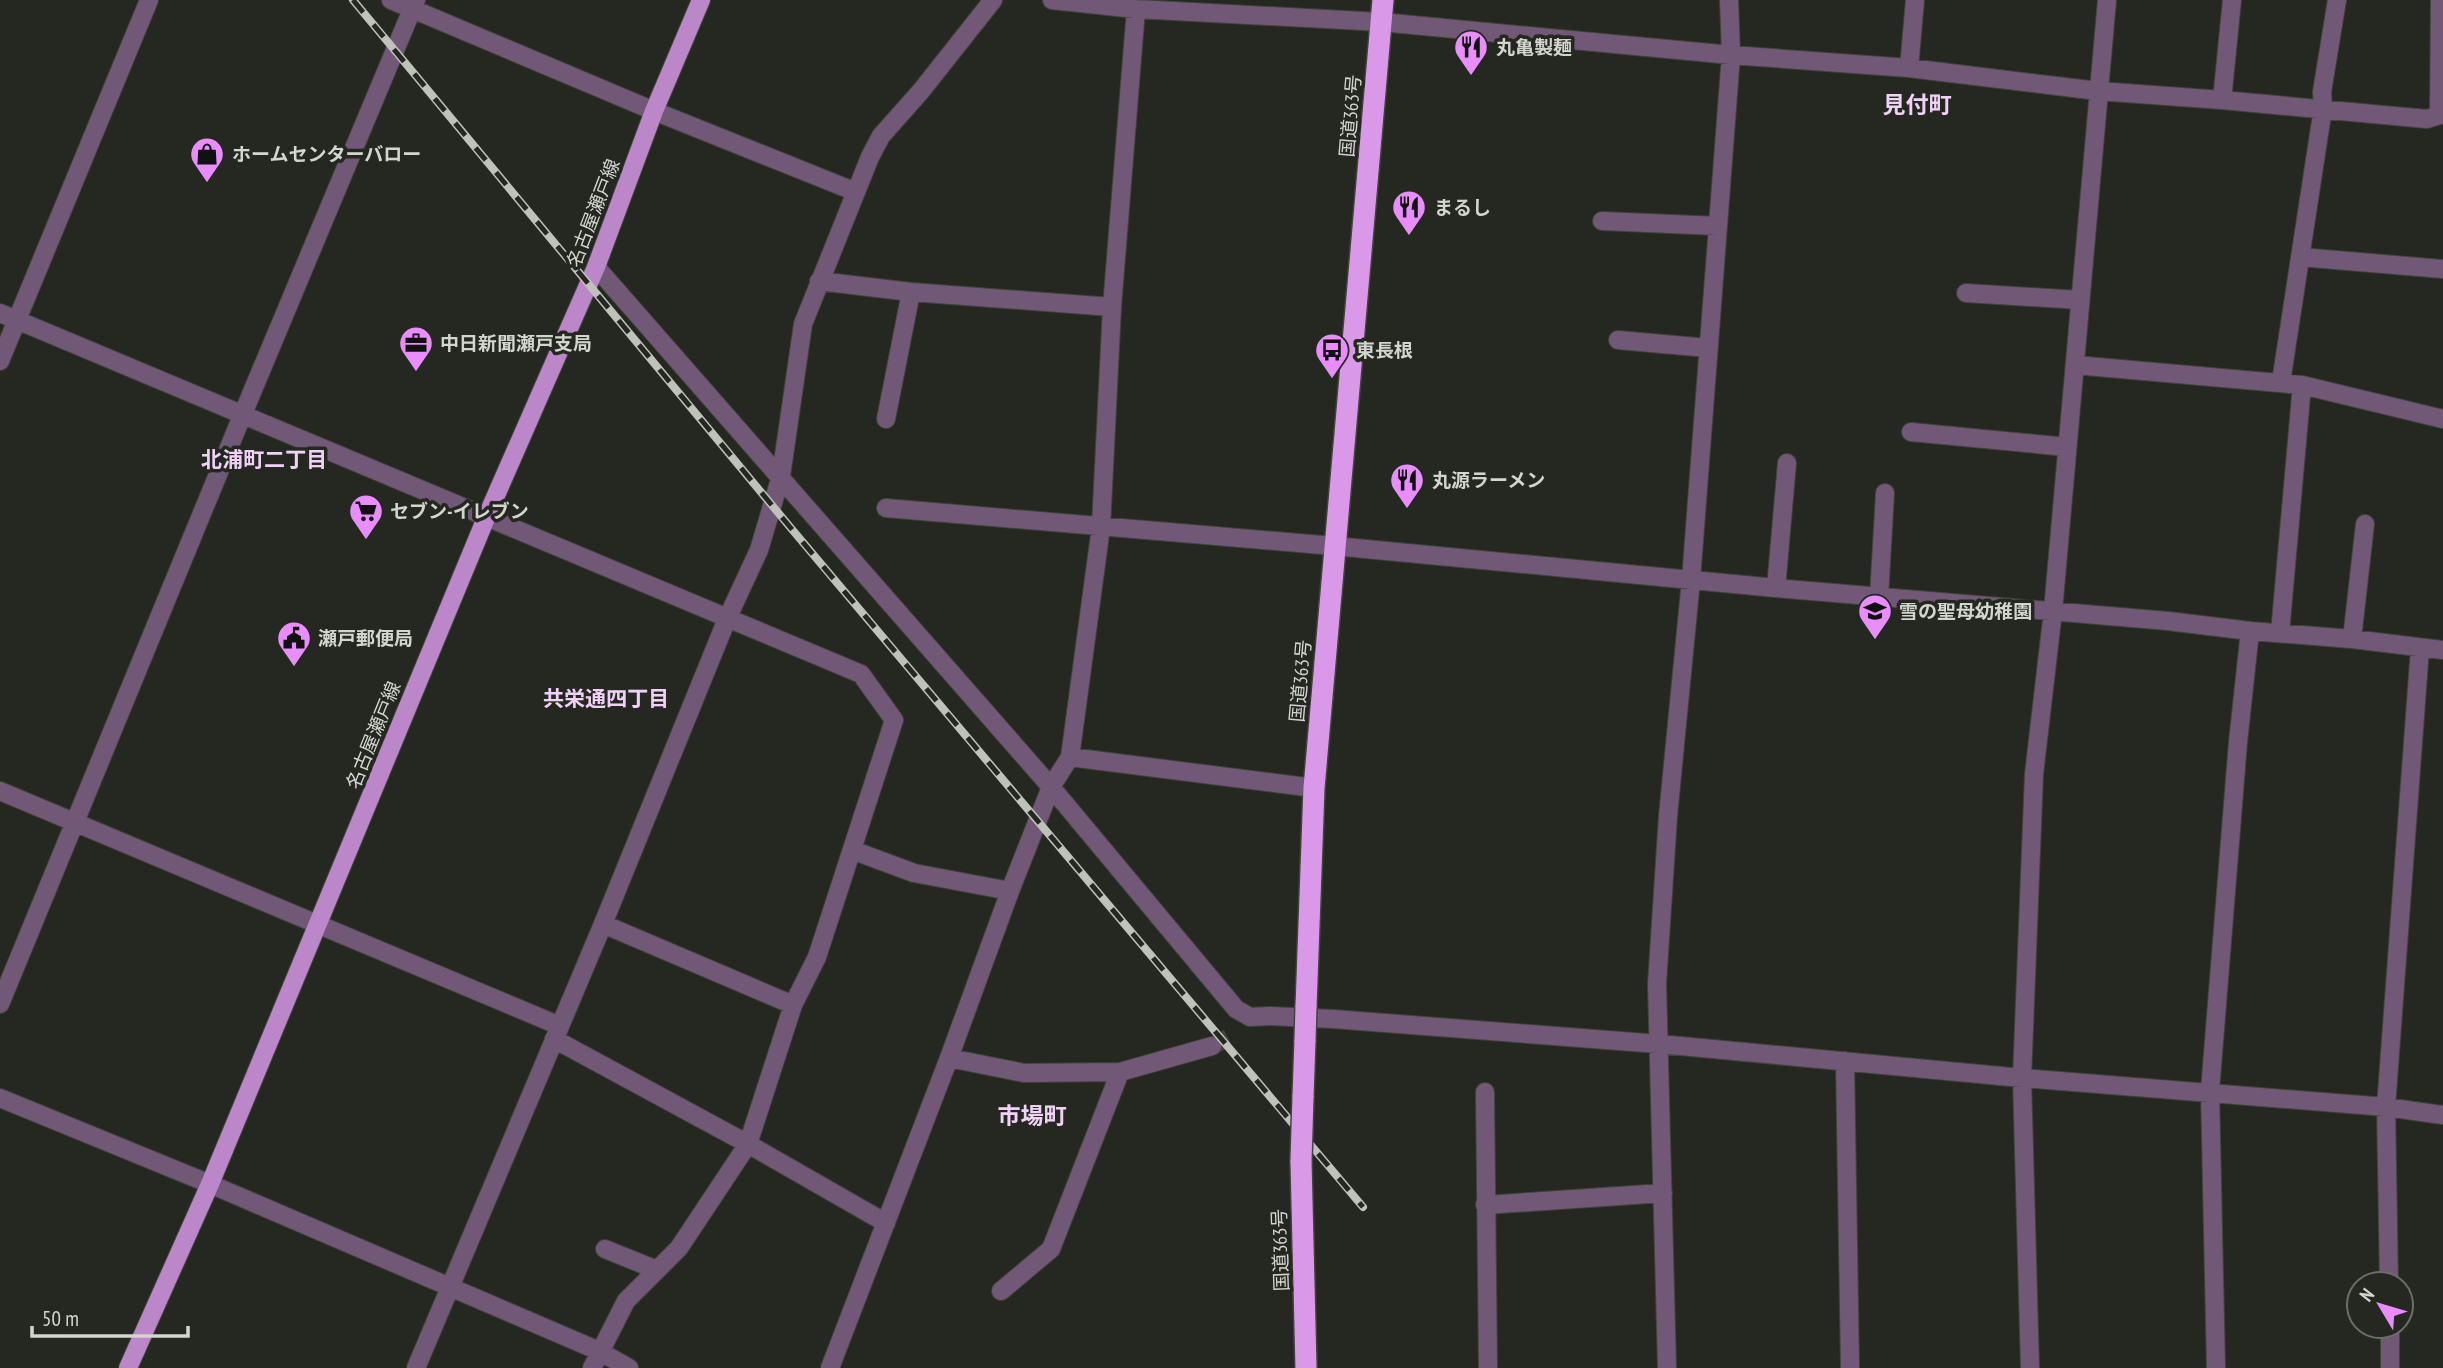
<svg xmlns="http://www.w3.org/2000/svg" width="2443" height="1368" font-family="'PT Sans Narrow','Noto Sans JP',sans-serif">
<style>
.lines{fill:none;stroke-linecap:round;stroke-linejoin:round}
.minor-tunnel{stroke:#3f423a;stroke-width:18;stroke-dasharray:18 9;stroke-linecap:butt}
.minor-casing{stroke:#41443c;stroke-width:20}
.major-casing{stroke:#41443c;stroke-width:20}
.highway-casing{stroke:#41443c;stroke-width:24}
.minor{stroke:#725877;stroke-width:18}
.major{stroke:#bc87c8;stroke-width:18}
.highway{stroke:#da99e8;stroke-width:21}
.rail-casing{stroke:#bfc1bb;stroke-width:8}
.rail{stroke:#252820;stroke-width:5;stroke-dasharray:16;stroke-linecap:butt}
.highway-bridge-casing{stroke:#41443c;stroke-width:24;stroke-linecap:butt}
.highway-bridge{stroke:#da99e8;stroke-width:21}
.labels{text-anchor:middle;stroke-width:7;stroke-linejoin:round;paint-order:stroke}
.poi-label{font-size:19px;font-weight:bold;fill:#d3d5cf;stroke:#252820;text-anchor:start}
.street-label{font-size:19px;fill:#d3d5cf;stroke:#252820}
.neighbourhood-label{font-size:21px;font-weight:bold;fill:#f0d2f7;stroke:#252820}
.quarter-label{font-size:23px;font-weight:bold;fill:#f0d2f7;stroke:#252820}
</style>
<rect width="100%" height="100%" fill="#252820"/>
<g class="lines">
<path class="minor-tunnel" d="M 1212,1046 L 1236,1034"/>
<g class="minor-casing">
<path id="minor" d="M 391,0 L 654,111 L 856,192
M 1052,0 L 1136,9 L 1381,22 L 1731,55 L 1909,68 L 2098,91 L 2222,100 L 2427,119 L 2443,114
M 1909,68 L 1915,0
M 2222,100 L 2232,0
M 2439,114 L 2440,0
M 1602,221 L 1718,226
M 2300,257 L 2443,269
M 596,267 L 1051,787 L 1236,1009 L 1250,1017 L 1270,1016 L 1333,1019 L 1659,1044 L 2022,1078 L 2386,1107 L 2443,1115
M 819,281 L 911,292 L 1112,307
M 1966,293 L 2080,300
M 0,313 L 861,674 L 894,720 L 817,957 L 793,1005 L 748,1144 L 679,1248 L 626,1301 L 592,1368
M 1618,340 L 1708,348
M 0,361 L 149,0
M 2075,365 L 2302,385 L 2280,633
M 2281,382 L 2323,108 L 2322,92 L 2337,0
M 2302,385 L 2443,419
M 886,419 L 911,292
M 1911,432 L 2067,447
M 886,508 L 1334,546 L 1776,588 L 2168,621 L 2250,631 L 2352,639 L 2443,650
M 1776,588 L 1787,463
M 1879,597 L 1885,493
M 2352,639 L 2365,524
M 1070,757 L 1314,788
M 0,791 L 560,1026
M 852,850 L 914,873 L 1010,891
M 603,924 L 793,1005
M 0,1004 L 242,416 L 416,0
M 554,1039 L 748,1144 L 886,1223
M 949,1058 L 1024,1073 L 1120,1072 L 1212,1046
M 1845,1061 L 1850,1368
M 1485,1092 L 1488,1368
M 0,1098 L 210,1184 L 599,1351 L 629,1368
M 1485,1205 L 1663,1193
M 605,1249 L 657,1270
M 2389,1284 L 2386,1107 L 2420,648
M 1001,1291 L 1051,1249 L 1120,1072
M 2390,1326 L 2390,1368
M 416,1368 L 603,924 L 727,619 L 759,550 L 781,476 L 803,324 L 870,157 L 881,136 L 921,91 L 993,0
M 830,1368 L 949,1058 L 1010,891 L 1051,787 L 1070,757 L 1101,527 L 1112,307 L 1136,9
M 1667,1368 L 1657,984 L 1668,816 L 1691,580 L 1731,55 L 1729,0
M 2030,1368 L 2022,1078 L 2034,774 L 2053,611 L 2107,0
M 2216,1368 L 2210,1091 L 2238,742 L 2250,631"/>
</g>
<g class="major-casing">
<path id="major" d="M 128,1368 L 210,1184 L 486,518 L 596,267 L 654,111 L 701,0"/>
</g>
<g class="highway-casing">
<path id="highway" d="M 1306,1007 L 1314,788 L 1383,0
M 1303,1097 L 1305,1040
M 1301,1161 L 1306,1368"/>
</g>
<use href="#minor" class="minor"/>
<use href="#major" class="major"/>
<use href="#highway" class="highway"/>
<g class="rail-casing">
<path id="rail" d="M 353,0 L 790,527 L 1363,1207"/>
</g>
<use href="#rail" class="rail"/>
<g class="highway-bridge-casing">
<path id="highway-bridge" d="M 1305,1040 L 1306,1007
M 1301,1161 L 1303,1097"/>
</g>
<use href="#highway-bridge" class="highway-bridge"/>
</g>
<defs>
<g id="restaurant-pin" transform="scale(1.75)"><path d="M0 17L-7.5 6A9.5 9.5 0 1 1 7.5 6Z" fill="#e98dfe" stroke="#252820"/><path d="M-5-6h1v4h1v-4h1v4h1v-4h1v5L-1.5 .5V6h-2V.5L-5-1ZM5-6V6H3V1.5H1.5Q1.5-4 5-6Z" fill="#111"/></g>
<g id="shop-pin" transform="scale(1.75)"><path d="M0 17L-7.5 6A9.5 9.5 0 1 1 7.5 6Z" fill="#e98dfe" stroke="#252820"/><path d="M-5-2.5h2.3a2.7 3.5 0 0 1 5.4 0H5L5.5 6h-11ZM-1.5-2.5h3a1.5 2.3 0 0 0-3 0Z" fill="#111"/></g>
<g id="office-pin" transform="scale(1.75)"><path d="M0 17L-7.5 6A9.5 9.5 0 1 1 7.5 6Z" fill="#e98dfe" stroke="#252820"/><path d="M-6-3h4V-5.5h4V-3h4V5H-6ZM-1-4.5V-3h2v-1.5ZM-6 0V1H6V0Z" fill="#111"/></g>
<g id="bus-pin" transform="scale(1.75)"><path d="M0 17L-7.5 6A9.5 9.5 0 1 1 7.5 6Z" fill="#e98dfe" stroke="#252820"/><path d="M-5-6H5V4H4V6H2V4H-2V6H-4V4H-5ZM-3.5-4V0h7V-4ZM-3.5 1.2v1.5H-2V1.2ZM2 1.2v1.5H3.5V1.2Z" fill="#111"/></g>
<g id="supermarket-pin" transform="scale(1.75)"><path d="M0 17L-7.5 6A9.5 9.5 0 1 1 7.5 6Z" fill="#e98dfe" stroke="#252820"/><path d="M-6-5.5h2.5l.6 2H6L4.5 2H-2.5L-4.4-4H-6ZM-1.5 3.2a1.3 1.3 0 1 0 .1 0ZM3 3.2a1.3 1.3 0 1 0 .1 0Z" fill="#111"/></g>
<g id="school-pin" transform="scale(1.75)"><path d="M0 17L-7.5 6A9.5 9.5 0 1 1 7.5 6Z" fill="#e98dfe" stroke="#252820"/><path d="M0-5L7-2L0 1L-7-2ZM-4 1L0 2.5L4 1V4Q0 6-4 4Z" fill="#111"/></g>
<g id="civic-pin" transform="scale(1.75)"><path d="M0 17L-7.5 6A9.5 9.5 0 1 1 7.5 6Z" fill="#e98dfe" stroke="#252820"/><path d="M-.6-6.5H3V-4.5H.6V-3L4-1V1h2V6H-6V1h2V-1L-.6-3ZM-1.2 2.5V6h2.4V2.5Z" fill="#111"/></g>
</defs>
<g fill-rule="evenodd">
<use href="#restaurant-pin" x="1471" y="47"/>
<use href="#shop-pin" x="207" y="154"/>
<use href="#restaurant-pin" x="1409" y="207"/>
<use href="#office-pin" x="416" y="343"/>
<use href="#bus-pin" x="1332" y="350"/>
<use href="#restaurant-pin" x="1407" y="480"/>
<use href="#supermarket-pin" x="366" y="511"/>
<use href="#school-pin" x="1875" y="611"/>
<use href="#civic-pin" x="294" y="638"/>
</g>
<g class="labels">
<g class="poi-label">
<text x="1496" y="54">丸亀製麺</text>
<text x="232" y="161">ホームセンターバロー</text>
<text x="1434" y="214">まるし</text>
<text x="440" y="350">中日新聞瀬戸支局</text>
<text x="1356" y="357">東長根</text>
<text x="1432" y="487">丸源ラーメン</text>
<text x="390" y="518">セブン-イレブン</text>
<text x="1899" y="618">雪の聖母幼稚園</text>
<text x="318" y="645">瀬戸郵便局</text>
</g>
<g class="street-label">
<text transform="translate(1350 116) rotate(-85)" y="7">国道363号</text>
<text transform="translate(593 213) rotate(-69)" y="7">名古屋瀬戸線</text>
<text transform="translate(1300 681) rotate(-85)" y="7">国道363号</text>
<text transform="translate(373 735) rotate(-68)" y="7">名古屋瀬戸線</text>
<text transform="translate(1280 1250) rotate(-92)" y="7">国道363号</text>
</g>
<g class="neighbourhood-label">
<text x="264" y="467">北浦町二丁目</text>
<text x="606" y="706">共栄通四丁目</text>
</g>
<g class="quarter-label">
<text x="1917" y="113">見付町</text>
<text x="1032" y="1124">市場町</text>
</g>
</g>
<g transform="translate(2380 1305) rotate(308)"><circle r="33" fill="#252820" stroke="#6b6d66" stroke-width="2"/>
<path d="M0-5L12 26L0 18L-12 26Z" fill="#e98dfe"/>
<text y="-10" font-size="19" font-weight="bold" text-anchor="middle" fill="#d3d5cf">N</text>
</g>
<path d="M32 1326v10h156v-10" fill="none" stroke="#d3d5cf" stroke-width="3.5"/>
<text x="42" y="1326" font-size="21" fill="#d3d5cf" stroke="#252820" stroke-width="5" paint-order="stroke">50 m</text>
</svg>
